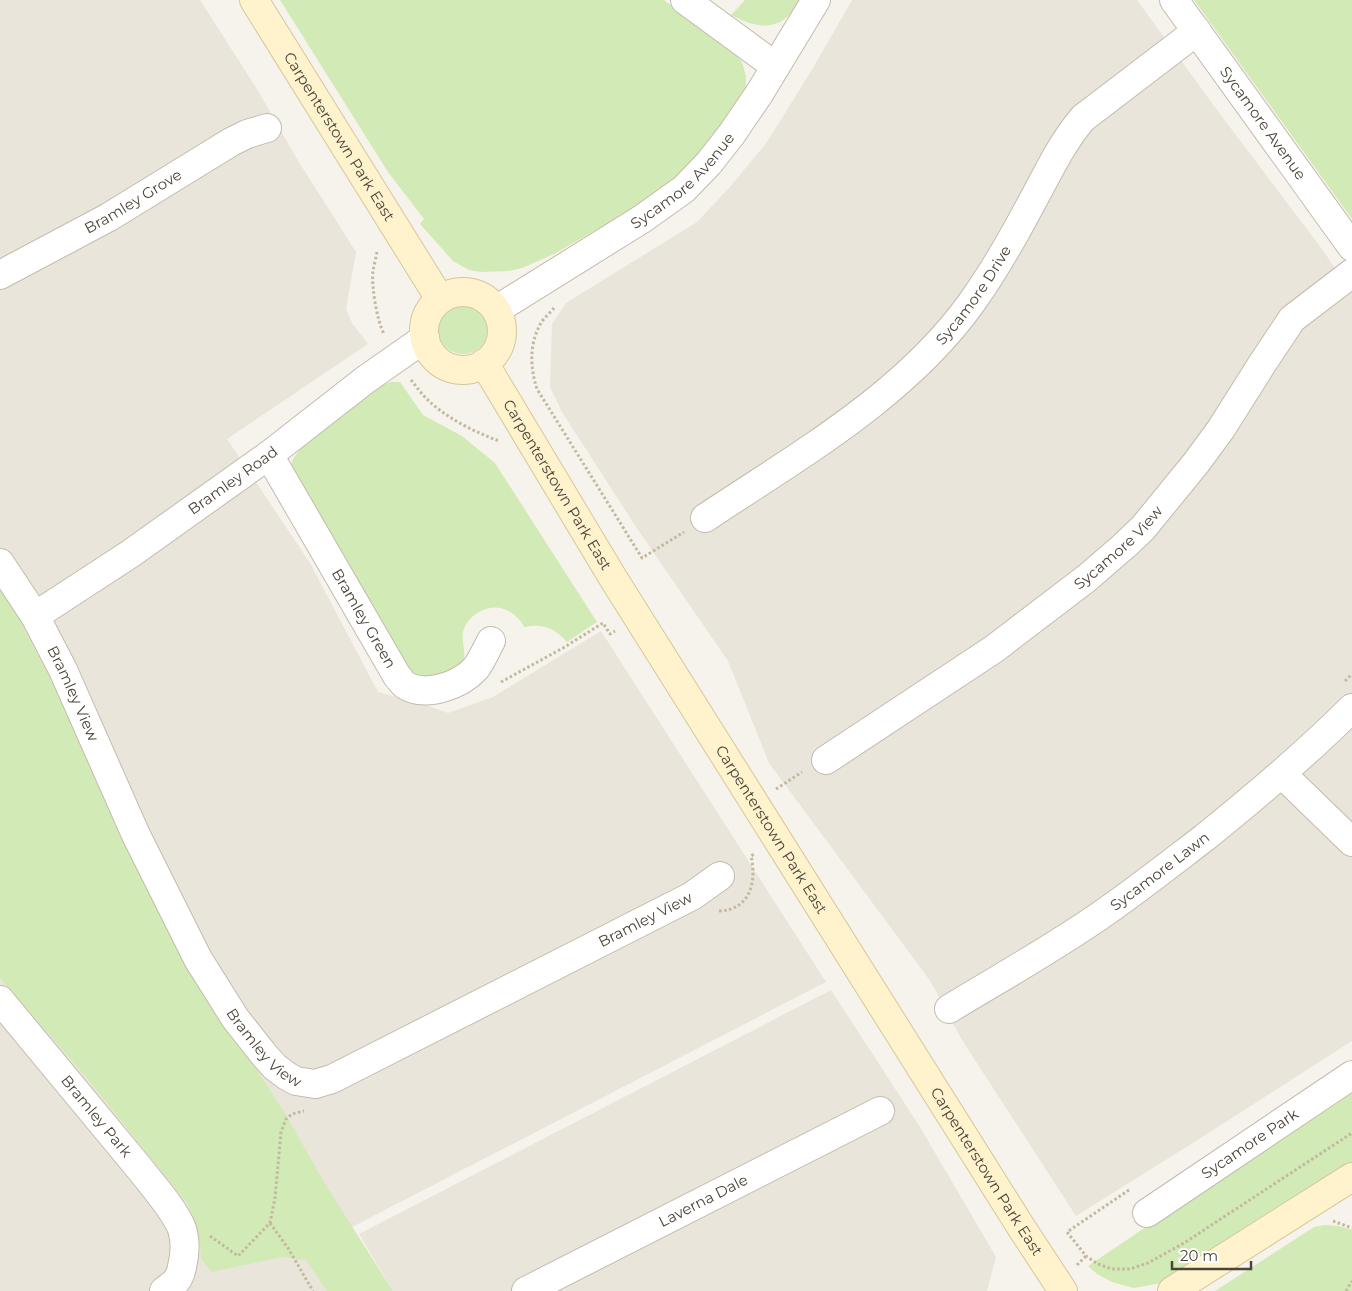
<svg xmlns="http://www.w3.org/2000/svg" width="1352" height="1291" font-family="Montserrat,sans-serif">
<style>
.residential{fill:#eae5da}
.grass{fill:#d2eab5}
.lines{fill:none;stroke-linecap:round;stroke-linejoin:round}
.street-casing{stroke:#c2bbae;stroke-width:30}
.secondary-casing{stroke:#d6c79b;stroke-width:30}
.path{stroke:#c4b79f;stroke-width:3;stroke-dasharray:2.5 2.5;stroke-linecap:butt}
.street{stroke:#fff;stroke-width:28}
.secondary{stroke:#fff3cd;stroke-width:28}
.labels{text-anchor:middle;stroke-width:4;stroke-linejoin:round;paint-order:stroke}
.street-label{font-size:15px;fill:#4b4439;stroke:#fff}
</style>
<rect width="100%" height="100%" fill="#f6f3ec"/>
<path class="residential" d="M 0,0 L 200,0 L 257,89 L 297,159 L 356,252 L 346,309 L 352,323 L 368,344 L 227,439 L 310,563 L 378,692 L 426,705 L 448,713 L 493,697 L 601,631 L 826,982 L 354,1226 L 334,1249 L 333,1291 L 0,1291 Z
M 852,0 L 1137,0 L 1220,114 L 1322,249 L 1352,293 L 1352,1041 L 1188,1146 L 1076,1216 L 962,1040 L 931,982 L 769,763 L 728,661 L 636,527 L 562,412 L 550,387 L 552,324 L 566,303 L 697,222 L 729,188 L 767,142 L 813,68 Z
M 831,990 L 920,1127 L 996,1257 L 987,1291 L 393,1291 L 359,1234 Z"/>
<path class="grass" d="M 280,0 L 664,0 L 732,50 L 742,62 L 746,76 L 746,87 L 744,93 L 731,115 L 690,166 L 673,181 L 629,211 L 554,254 L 522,268 L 509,271 L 481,272 L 469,270 L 453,261 L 420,224 L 424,219 L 388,172 Z
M 745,0 L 801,0 C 782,31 762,31 731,15 Z
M 1194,0 L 1352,0 L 1352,219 Z
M438 329a25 25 0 1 1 50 0a25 25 0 1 1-50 0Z
M 391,382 L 400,382 L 423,415 L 462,436 L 495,463 L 597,622 L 567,642 C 555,628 542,623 524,627 C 520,618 511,611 501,608 C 486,605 469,615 464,629 C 460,639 466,650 464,660 C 462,665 457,667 452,670 C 448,672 444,675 439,677 C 436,678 431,677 428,677 C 414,676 411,673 402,663 L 351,568 L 294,475 L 291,465 L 293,459 L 303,445 L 363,396 L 383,385 Z
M 0,588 L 20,621 L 58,693 L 107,804 L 171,937 L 286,1115 L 325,1184 L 393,1291 L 327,1291 L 306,1260 L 282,1257 L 212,1272 L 201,1259 L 200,1243 L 192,1213 L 187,1203 L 86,1077 L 0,978 Z
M 1352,1088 L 1352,1166 L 1166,1282 L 1134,1288 L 1112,1282 L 1097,1274 L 1088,1266 Z
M 1325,1225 L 1339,1226 L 1352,1230 L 1352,1291 L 1215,1291 L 1314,1227 Z"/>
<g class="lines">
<g class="street-casing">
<g id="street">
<path d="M 685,0 L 775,66"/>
<path id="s1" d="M 1174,0 L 1352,247"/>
<path id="s2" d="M 0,275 L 109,217 L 231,142 L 247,134 L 267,128"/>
<path id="s3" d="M 496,310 L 642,219 L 684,189 L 709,163 L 731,135 L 759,94 L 816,0"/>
<path id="s4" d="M 269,455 L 397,676 C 400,679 402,683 405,685 C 426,698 461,685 476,668 C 482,660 486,650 491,641"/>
<path id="s5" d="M 705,518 C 798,456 906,395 972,302 C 995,270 1014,236 1032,202 C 1049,171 1061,144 1083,118 L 1197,31"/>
<path id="s6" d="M 0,563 L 35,616 L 63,670 L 136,835 L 198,959 L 235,1018 L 265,1056 L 275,1067 L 287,1076 L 296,1081 L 315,1084 L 332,1079 L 692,896 L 720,876"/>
<path id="s7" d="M 35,616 L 130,554 L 269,455 L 365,380 L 425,338"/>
<path id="s8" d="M 826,760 L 994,649 L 1087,578 L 1124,546 L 1143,528 L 1196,463 L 1221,429 L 1262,364 L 1292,319 L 1352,273"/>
<path d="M 1282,774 L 1352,842"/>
<path id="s9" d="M 0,1000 L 140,1169 C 153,1186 175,1210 182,1229 C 186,1242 185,1255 182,1267 C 181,1272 179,1278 176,1281 C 173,1285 167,1288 164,1291"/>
<path id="s10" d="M 949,1009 C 1000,978 1052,949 1101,915 C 1136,891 1170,864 1204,838 C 1255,797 1305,755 1352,708"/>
<path id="s11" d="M 1147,1213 L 1352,1075"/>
<path id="s12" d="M 526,1291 L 880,1111"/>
</g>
</g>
<g class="secondary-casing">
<g id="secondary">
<path id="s13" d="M 254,0 L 440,299"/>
<circle cx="463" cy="331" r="39"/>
<path id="s14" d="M 484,363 L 613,578 L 1021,1227 L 1063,1291"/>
<path d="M 1172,1291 L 1352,1177"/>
</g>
</g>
<path class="path" d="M 377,252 C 376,258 374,265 373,271 C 371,285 377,321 384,334
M 554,308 C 550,313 544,318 541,323 C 529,344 530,367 537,389 L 642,558 L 684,532
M 411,380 C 417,387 422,395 429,401 C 448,419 475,432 499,441
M 1345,681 L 1352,674
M 501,682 L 563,648 L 603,623 L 610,634 L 615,631
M 776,789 L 802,772
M 719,911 C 750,910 757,882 751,856 L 754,854
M 1129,1190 L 1067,1232 L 1086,1256 L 1098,1264 L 1112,1269 L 1130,1269 L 1148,1263 L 1184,1243 L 1352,1133
M 1333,1221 L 1352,1228
M 270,1223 L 288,1248 L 313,1291
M 210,1236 L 238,1256 L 270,1223 L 275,1198 L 281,1132 L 286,1119 L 292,1114 L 304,1111
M 1077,1265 L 1086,1256
M 1346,1291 L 1352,1281"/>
<use href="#street" class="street"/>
<use href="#secondary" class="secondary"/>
</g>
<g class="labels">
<g class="street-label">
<text dy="5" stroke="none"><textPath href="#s1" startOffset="152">Sycamore Avenue</textPath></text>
<text dy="5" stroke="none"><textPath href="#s13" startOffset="161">Carpenterstown Park East</textPath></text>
<text dy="5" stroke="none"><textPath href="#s3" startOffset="228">Sycamore Avenue</textPath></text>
<text dy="5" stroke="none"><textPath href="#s2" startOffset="152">Bramley Grove</textPath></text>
<text dy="5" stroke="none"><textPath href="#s5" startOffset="352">Sycamore Drive</textPath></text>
<text dy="5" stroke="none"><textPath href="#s7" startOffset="240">Bramley Road</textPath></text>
<text dy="5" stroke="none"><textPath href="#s14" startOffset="142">Carpenterstown Park East</textPath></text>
<text dy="5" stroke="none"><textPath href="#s8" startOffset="362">Sycamore View</textPath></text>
<text dy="5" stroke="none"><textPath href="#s4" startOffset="189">Bramley Green</textPath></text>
<text dy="5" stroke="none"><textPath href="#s6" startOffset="150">Bramley View</textPath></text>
<text dy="5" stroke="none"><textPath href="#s14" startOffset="548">Carpenterstown Park East</textPath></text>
<text dy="5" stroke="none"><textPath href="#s10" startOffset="252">Sycamore Lawn</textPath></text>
<text dy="5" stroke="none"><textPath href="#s6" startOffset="990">Bramley View</textPath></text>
<text dy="5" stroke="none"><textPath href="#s6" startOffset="555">Bramley View</textPath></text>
<text dy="5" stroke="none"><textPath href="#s9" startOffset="151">Bramley Park</textPath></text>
<text dy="5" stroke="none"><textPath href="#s11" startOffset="124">Sycamore Park</textPath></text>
<text dy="5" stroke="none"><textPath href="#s14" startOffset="952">Carpenterstown Park East</textPath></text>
<text dy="5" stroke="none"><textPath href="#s12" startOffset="199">Laverna Dale</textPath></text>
</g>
</g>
<path d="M1172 1261v8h79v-8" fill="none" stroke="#4b4439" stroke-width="2.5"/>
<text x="1180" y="1261" font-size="15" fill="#4b4439" stroke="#ffffff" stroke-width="4" paint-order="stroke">20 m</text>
</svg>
